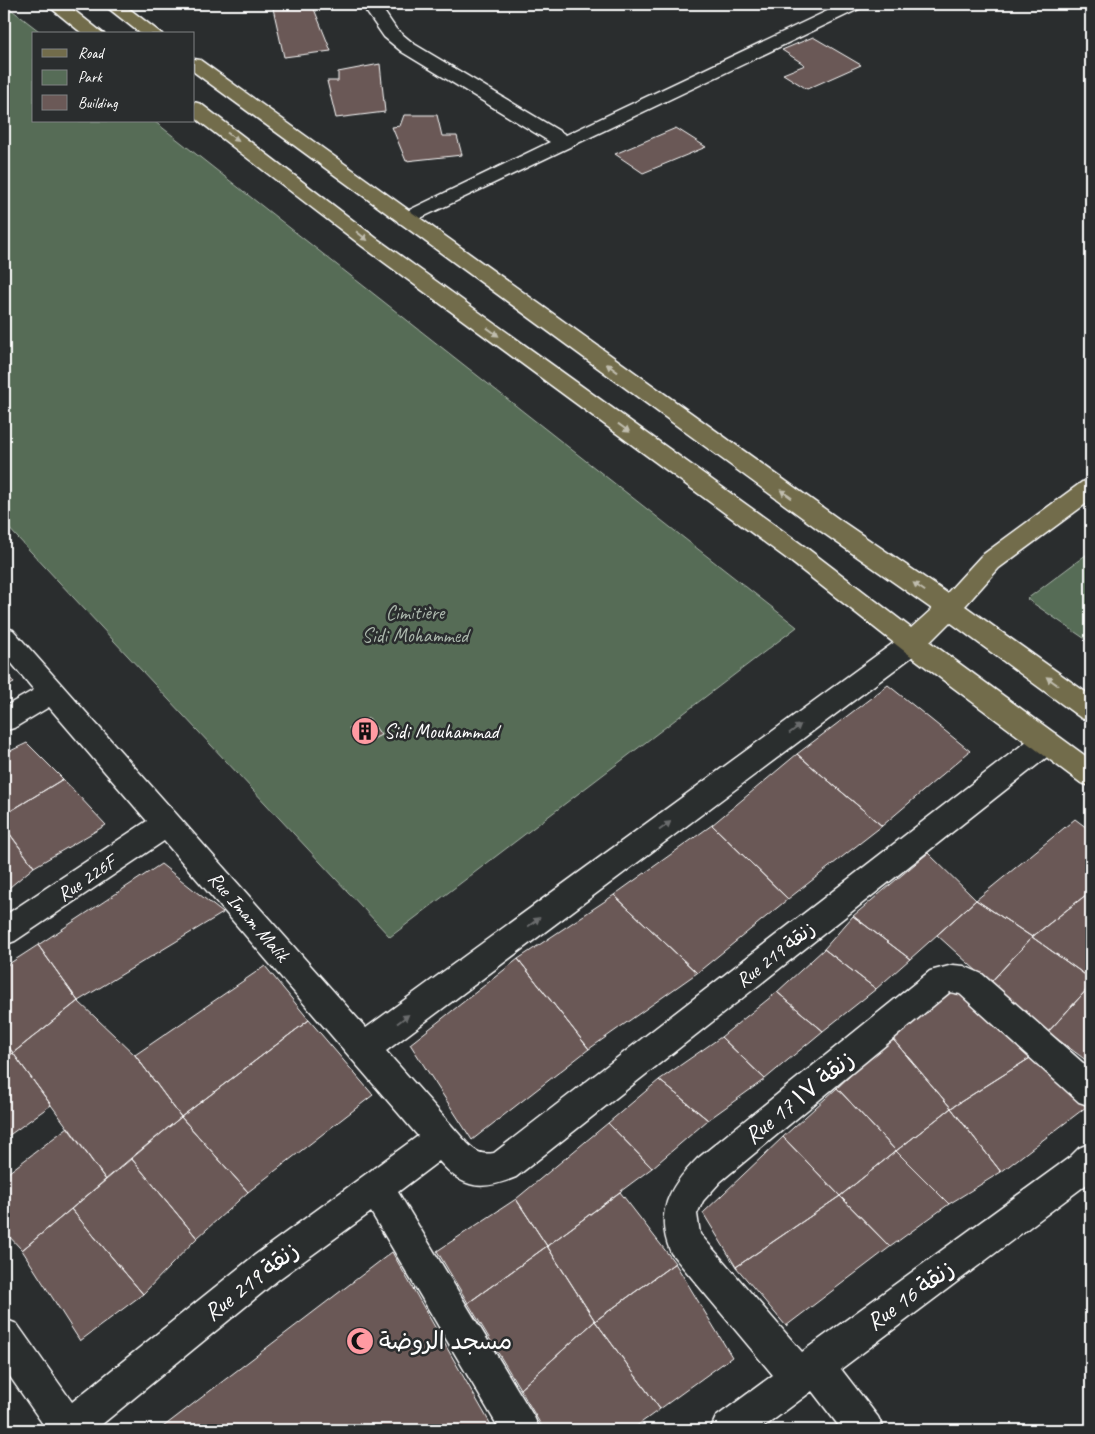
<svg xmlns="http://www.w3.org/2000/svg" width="1095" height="1434" font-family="Caveat,'Playpen Sans Arabic',sans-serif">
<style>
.green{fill:#566c57;stroke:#aab6ab}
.building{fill:#6b5957;stroke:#fff}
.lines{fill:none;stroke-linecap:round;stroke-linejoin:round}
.minor-casing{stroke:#fff;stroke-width:3}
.major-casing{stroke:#fff;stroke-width:3}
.minor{fill:#2a2d2e;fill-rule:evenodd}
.major{fill:#726c4b;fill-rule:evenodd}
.oneway{fill:#c0bdae}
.oneway2{fill:#6a6c6d}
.labels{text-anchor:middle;stroke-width:5;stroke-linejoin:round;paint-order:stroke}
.park-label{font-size:20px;fill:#aab6ab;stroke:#2a2d2e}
.poi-label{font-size:20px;fill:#fff;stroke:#2a2d2e;text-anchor:start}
.street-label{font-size:20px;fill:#fff;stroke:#2a2d2e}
.near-street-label{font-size:24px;fill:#fff;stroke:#2a2d2e}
.near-poi-label{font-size:24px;fill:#fff;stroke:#2a2d2e;text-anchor:start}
</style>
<rect width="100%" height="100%" fill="#2a2d2e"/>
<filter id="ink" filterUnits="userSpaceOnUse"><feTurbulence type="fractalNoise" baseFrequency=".02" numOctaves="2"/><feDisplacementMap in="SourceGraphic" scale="10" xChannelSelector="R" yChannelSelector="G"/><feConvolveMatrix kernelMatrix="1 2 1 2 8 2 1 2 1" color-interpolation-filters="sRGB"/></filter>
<g filter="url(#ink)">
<path class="green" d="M 4,4 L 43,34 L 34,34 L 34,121 L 154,121 L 797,627 L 390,937 L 4,523 Z
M 1091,551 L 1091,643 L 1027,599 Z"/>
<path class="building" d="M 272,4 L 312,4 L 331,51 L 284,57 Z
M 813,37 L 861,65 L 807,89 L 783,74 L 805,65 L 782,50 Z
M 380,64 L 385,112 L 336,118 L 327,81 L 338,81 L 338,72 Z
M 404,115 L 437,115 L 442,136 L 457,136 L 462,155 L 406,161 L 392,127 L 400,126 Z
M 676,128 L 706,147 L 643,173 L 615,154 Z
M 4,670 L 14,683 L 4,688 Z
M 888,685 L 970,751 L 882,826 L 797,754 Z
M 369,718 L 381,735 L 361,745 L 349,728 Z
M 27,743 L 63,779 L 4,815 L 4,754 Z
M 797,754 L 882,826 L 788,899 L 712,825 Z
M 63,779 L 106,825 L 34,867 L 4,826 L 4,815 Z
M 1075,819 L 1091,831 L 1091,891 L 1032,937 L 976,900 Z
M 712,825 L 788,899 L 697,973 L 614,895 Z
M 4,826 L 34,867 L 4,892 Z
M 928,853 L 976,900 L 910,959 L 853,916 Z
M 161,864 L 223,913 L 78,1001 L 38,945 Z
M 1091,891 L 1091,979 L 1032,937 Z
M 614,895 L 697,973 L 589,1049 L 518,959 Z
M 976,900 L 1032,937 L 990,983 L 937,935 Z
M 853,916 L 910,959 L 876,989 L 824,949 Z
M 1032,937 L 1091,979 L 1091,985 L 1048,1032 L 1019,1012 L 990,983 Z
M 38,945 L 78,1001 L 13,1053 L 4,1040 L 4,967 Z
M 824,949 L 876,989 L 823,1031 L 777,992 Z
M 518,959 L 589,1049 L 472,1140 L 410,1044 Z
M 265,966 L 309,1020 L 181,1117 L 135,1055 Z
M 960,984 L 1038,1053 L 951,1108 L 891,1037 Z
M 1091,985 L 1091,1064 L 1048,1032 Z
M 777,992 L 823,1031 L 765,1079 L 721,1037 Z
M 78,1001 L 135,1055 L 181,1117 L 106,1180 L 13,1053 Z
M 309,1020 L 373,1095 L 248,1192 L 181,1117 Z
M 721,1037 L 765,1079 L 708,1120 L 659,1080 Z
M 891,1037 L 951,1108 L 896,1151 L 837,1088 Z
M 4,1040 L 13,1053 L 4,1058 Z
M 13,1053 L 51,1105 L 4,1139 L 4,1058 Z
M 1038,1053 L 1086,1107 L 1001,1172 L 951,1108 Z
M 659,1080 L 708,1120 L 652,1168 L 608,1123 Z
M 837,1088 L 896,1151 L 840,1196 L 783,1137 Z
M 951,1108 L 1001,1172 L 949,1204 L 896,1151 Z
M 181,1117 L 248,1192 L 197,1238 L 131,1158 Z
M 608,1123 L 652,1168 L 547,1246 L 516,1199 Z
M 68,1127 L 106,1180 L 22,1250 L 4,1231 L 4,1176 Z
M 783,1137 L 840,1196 L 736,1267 L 703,1213 Z
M 896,1151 L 949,1204 L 890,1247 L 840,1196 Z
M 131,1158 L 197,1238 L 143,1294 L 71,1209 Z
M 620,1192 L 675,1263 L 595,1321 L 547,1246 Z
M 840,1196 L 890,1247 L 786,1326 L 736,1267 Z
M 516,1199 L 547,1246 L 468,1303 L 437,1251 Z
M 71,1209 L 143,1294 L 80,1341 L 22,1250 Z
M 547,1246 L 595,1321 L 520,1389 L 468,1303 Z
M 392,1252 L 494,1430 L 159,1430 Z
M 675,1263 L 732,1357 L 660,1409 L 595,1321 Z
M 595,1321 L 660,1409 L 631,1430 L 544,1430 L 520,1389 Z"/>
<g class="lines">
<g class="minor-casing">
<path id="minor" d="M 361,4 L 379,4 L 396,29 L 414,44 L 566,135 L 842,4 L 864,4 L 861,8 L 406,225 L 399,223 L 396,219 L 399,215 L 550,142 L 402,52 L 384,37 Z
M 4,627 L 13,630 L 366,1028 L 903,636 L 912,633 L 921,636 L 925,643 L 921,650 L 386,1051 L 467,1143 C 476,1152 481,1155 494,1153 L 1036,734 L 1046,731 L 1056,734 L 1060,742 L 1056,750 L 516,1177 C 482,1191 464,1190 439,1161 L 398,1192 L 534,1417 L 540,1430 L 500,1430 L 371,1212 L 279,1279 L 95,1430 L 47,1430 L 4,1368 L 4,1319 L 17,1324 L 72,1402 L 255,1255 L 418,1136 L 164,841 L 15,941 L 4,945 L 4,916 L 147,821 L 49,707 L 14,728 L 4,731 L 4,707 L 34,690 L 4,654 Z
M 953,965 L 964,966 L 982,974 L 1091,1070 L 1091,1106 L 1079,1102 L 960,994 L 950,992 L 721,1181 L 703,1201 L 697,1214 L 700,1234 L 802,1352 L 1070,1157 L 1079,1148 L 1091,1143 L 1091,1181 L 841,1369 L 878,1417 L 884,1430 L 842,1430 L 812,1391 L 760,1430 L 710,1430 L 716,1417 L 773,1375 L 671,1253 C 654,1213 669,1187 697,1159 L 930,971 Z"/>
</g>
<g class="major-casing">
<path id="major" d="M 46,4 L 66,4 L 104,34 L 83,34 Z
M 103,4 L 123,4 L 162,34 L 141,34 Z
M 194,59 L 200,60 L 840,520 L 947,593 L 981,556 L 1082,482 L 1091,480 L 1091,500 L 999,568 L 965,606 L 1091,696 L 1091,721 L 1081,718 L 950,622 L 930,642 L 1091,760 L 1091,786 L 1081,783 L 903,650 L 790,561 L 362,246 L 194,117 L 194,102 L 201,104 L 376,238 L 808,549 L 911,628 L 932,609 L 822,532 L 194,72 Z"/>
</g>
<use href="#minor" class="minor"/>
<use href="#major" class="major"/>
</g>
<defs><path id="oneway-solid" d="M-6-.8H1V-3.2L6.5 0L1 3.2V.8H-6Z" transform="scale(1.25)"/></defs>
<g class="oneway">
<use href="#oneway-solid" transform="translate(233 137) rotate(37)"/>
<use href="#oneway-solid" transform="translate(362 236) rotate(38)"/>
<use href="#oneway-solid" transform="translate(493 332) rotate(36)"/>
<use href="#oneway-solid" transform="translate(612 368) rotate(-144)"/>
<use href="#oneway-solid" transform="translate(624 428) rotate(36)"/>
<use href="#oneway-solid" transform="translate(786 494) rotate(-144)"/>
<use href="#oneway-solid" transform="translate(919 587) rotate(-145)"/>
<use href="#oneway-solid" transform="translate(1052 681) rotate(-144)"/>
</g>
<g class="oneway2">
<use href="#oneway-solid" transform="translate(795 729) rotate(-37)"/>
<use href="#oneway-solid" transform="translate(665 826) rotate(-37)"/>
<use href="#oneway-solid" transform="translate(534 922) rotate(-37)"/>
<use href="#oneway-solid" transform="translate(403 1019) rotate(-37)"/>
</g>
</g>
<defs>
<g id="building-disc" transform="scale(1.4375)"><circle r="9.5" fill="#ff9aa2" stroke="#2a2d2e"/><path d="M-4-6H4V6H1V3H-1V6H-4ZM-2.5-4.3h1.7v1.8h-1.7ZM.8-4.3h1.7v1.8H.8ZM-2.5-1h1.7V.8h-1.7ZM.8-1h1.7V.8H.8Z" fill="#111"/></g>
<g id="mosque-disc" transform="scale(1.4375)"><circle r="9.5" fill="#ff9aa2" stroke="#2a2d2e"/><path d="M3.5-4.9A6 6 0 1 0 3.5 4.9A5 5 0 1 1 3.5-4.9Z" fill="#111"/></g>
</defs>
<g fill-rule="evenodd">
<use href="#building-disc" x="365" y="731"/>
<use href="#mosque-disc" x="360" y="1341"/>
</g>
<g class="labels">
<g class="park-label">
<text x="415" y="619">Cimitière<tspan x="415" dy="23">Sidi Mohammed</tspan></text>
</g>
<g class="poi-label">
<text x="384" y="738">Sidi Mouhammad</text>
</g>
<g class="street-label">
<text transform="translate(86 878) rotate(-34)" y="7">Rue 226F</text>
<text transform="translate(249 916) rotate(49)" y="7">Rue Imam Malik</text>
<text transform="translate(775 954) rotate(-38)" y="7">Rue 219 زنقة</text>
</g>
<g class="near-street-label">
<text transform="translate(799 1097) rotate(-39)" y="8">Rue 17 زنقة ١٧</text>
<text transform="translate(251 1281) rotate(-38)" y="8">Rue 219 زنقة</text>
<text transform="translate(910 1295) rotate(-36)" y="8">Rue 16 زنقة</text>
</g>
<g class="near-poi-label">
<text x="379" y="1349">مسجد الروضة</text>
</g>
</g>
<rect width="1095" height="1434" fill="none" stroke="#2a2d2e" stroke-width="20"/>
<rect x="10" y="10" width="1075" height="1414" fill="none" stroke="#fff" stroke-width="2" filter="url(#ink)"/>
<rect x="32" y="32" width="162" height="90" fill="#2a2d2e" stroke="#7f8182"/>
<rect x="42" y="49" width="25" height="8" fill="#726c4b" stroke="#7f8182"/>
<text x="78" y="58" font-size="15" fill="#ffffff">Road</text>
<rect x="42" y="70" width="25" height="15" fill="#566c57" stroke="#7f8182"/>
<text x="78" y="82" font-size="15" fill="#ffffff">Park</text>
<rect x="42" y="95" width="25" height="15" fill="#6b5957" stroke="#7f8182"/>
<text x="78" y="108" font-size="15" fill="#ffffff">Building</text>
</svg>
